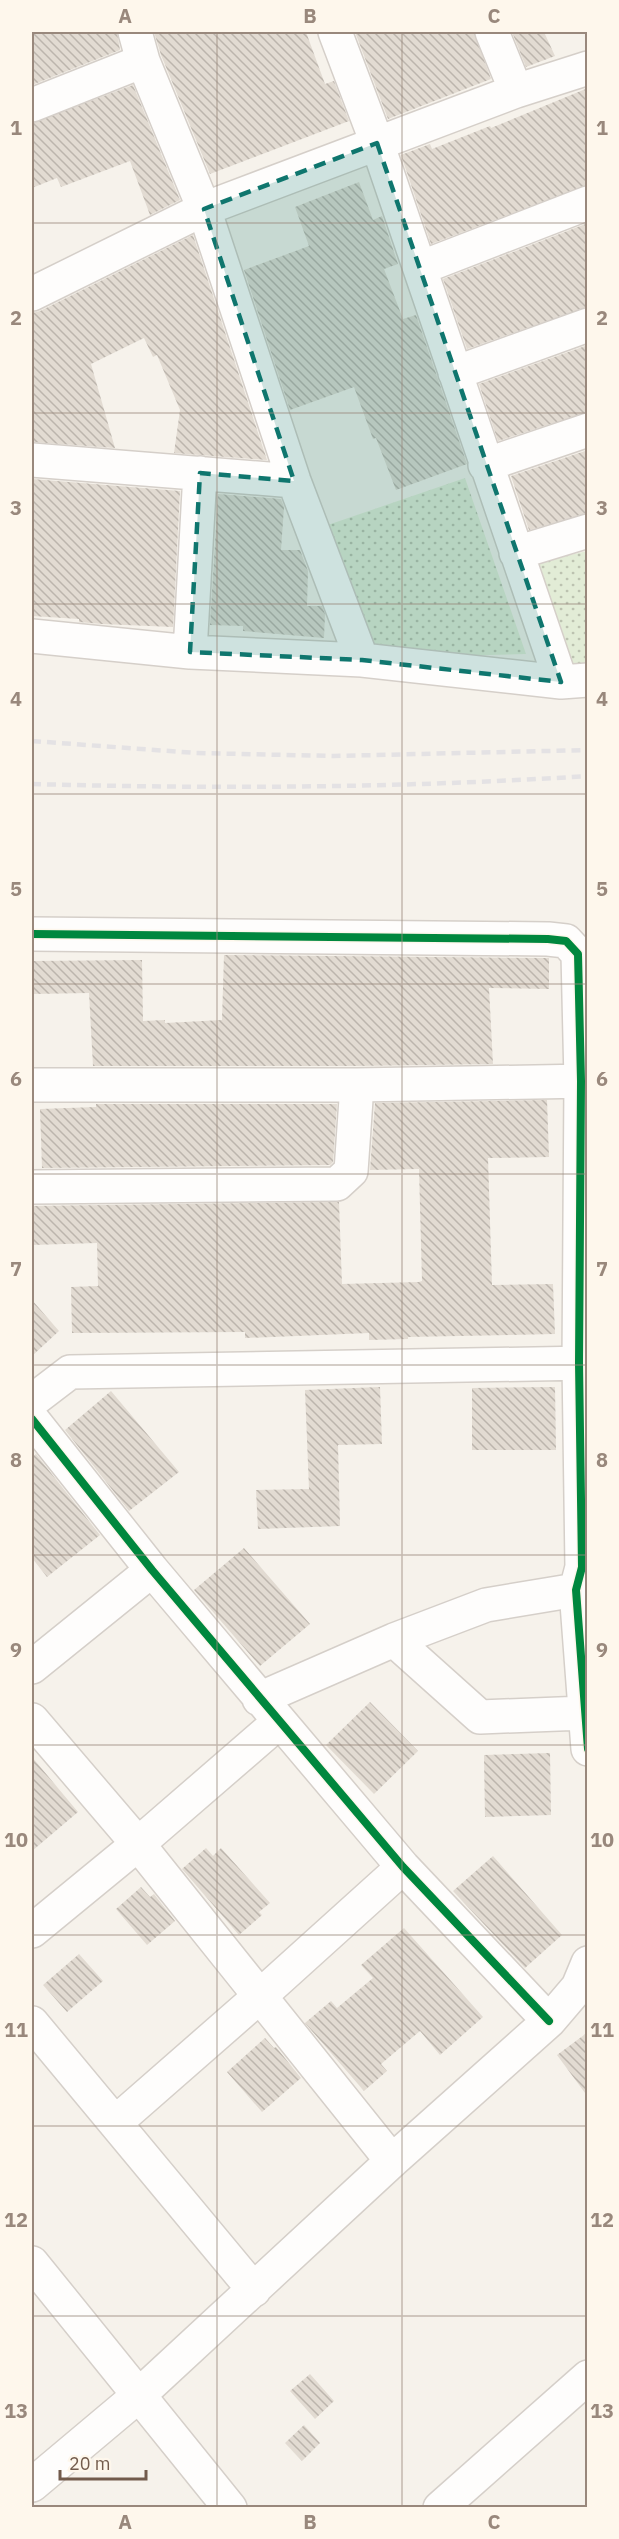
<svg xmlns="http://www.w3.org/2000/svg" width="619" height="2539" font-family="'IBM Plex Sans',sans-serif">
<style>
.park{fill:url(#park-dots)}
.building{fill:url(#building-back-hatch)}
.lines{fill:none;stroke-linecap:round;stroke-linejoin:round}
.minor-casing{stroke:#d5cfc9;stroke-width:36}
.minor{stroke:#fefdfc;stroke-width:33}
.rail{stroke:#e4e2e4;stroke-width:4.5;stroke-dasharray:9 6;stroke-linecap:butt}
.cycleway-casing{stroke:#fef7ec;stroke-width:11}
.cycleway{stroke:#00873e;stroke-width:8}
.marked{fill:#0f766e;fill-opacity:0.2;stroke:#0f766e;stroke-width:4.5;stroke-dasharray:12 8;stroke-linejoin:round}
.grid{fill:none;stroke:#99887c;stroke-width:1.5;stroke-opacity:0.55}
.neatline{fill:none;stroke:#99887c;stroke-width:2}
.grid-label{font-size:20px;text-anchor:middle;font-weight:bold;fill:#99887c}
</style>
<defs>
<pattern id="park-dots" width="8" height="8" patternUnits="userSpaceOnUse" patternTransform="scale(1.5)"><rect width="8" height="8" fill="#e2ecd6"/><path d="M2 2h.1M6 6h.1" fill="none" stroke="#bcc2b0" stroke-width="1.8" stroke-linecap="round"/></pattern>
<pattern id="building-back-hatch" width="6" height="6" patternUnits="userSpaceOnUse" patternTransform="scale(1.5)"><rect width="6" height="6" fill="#e2dbd2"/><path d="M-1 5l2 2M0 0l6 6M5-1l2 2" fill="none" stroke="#bcb5ad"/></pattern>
</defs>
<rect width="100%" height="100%" fill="#f6f2eb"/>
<path class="park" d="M 465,478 L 526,654 L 365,658 L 319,528 Z
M 587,551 L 587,669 L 567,671 L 532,564 Z"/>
<path class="building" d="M 32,32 L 117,32 L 120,50 L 32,85 Z
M 154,32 L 306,32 L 325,84 L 334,81 L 349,121 L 210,174 L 161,55 Z
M 355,32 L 474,32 L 491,79 L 388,119 Z
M 512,32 L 544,32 L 555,56 L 526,67 Z
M 133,85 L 180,200 L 150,215 L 130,161 L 61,187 L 57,178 L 32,188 L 32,123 Z
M 588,88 L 588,185 L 431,244 L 401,155 L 430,144 L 432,149 L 490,126 L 491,128 Z
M 359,182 L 373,220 L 382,216 L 398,264 L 384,269 L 403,319 L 416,315 L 467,464 L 396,490 L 376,438 L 373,439 L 354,387 L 290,410 L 244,270 L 309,246 L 295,207 Z
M 588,223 L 588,307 L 467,349 L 443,279 Z
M 193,235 L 267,460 L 174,453 L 180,410 L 157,355 L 153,357 L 144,338 L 91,364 L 115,448 L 32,442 L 32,313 L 40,311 Z
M 588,345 L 588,412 L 498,441 L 479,384 Z
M 588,450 L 588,513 L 529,530 L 511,476 Z
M 32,479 L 180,491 L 173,627 L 102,624 L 79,622 L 79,619 L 32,616 Z
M 218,494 L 281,499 L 284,507 L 281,550 L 300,550 L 308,571 L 307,606 L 322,606 L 325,614 L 324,638 L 243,631 L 243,626 L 210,625 Z
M 224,955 L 547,958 L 549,958 L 549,989 L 489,988 L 493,1064 L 357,1066 L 93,1066 L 89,993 L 32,994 L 32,961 L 142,960 L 143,1021 L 165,1020 L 165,1023 L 222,1020 Z
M 547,1100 L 549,1157 L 488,1158 L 492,1285 L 553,1284 L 555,1334 L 408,1337 L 408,1339 L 369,1340 L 369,1333 L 245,1338 L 245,1332 L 72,1333 L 71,1287 L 98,1286 L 97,1243 L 32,1245 L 32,1206 L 339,1202 L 342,1284 L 419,1282 L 422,1281 L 419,1169 L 370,1170 L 375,1103 Z
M 96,1104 L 337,1104 L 333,1162 L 330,1165 L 42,1168 L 40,1109 L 96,1107 Z
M 32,1300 L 59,1331 L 32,1356 Z
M 380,1387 L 382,1444 L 338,1445 L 340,1526 L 258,1529 L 256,1490 L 309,1489 L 305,1390 Z
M 555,1387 L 556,1450 L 472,1450 L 472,1388 Z
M 111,1391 L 179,1472 L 129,1511 L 65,1430 Z
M 36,1454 L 100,1535 L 47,1577 L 32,1558 L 32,1457 Z
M 244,1548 L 310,1624 L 260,1666 L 194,1590 Z
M 370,1702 L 418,1751 L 374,1794 L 326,1745 Z
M 550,1753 L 551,1815 L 485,1817 L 484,1755 Z
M 32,1757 L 78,1812 L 32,1851 Z
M 206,1848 L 213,1856 L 221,1848 L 270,1903 L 259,1912 L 262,1915 L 239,1935 L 182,1869 Z
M 493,1856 L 562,1935 L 525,1968 L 453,1891 Z
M 141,1887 L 150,1897 L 154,1894 L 175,1921 L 147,1945 L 116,1909 Z
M 404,1928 L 483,2017 L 440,2055 L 420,2031 L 381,2064 L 387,2071 L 364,2091 L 305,2023 L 331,2001 L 337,2008 L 373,1978 L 361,1965 Z
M 79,1954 L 103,1981 L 67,2012 L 43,1985 Z
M 588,2032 L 588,2097 L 557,2055 Z
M 265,2038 L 274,2048 L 276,2047 L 301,2078 L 262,2112 L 227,2072 Z
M 310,2374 L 334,2401 L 315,2419 L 290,2391 Z
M 304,2425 L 320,2443 L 302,2461 L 285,2443 Z"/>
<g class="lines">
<g class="minor-casing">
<path id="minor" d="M 135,32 L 143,61 L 204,209 L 294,481 L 362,660
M 335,32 L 377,143 L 561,682
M 492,32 L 516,91
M 32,105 L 143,61
M 420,268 L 588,203
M 32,294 L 204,209 L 516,91 L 588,68
M 455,373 L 588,325
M 32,460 L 294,481
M 485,465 L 588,430
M 516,553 L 588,531
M 32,636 L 190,652 L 362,660 L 561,682 L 588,680
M 190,652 L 200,473
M 32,934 L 548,939 L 566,941 L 578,954 L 581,1081 L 579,1363 L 582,1567 L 576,1590 L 588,1749
M 32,1085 L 357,1085 L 588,1081
M 32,1187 L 337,1184 L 351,1171 L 357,1085
M 32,1401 L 70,1372 L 588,1363
M 32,1419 L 152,1570 L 403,1867 L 549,2021
M 394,1640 L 480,1717 L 584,1713
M 32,1667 L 152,1570
M 259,1699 L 394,1640 L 486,1605 L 576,1590
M 32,1720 L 138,1844 L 392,2161
M 32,1931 L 138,1844 L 279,1722
M 32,2023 L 254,2290
M 115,2123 L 259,1997 L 403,1867
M 32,2263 L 230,2508
M 32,2485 L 138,2396 L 392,2161 L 549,2021 L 578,1987 L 588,1963
M 440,2508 L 588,2377"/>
</g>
<use href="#minor" class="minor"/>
<path class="rail" d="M 32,741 L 196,753 L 334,756 L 588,750
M 32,784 C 217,789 402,788 588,776"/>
<g class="cycleway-casing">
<path id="cycleway" d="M 32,934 L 548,939 L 566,941 L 578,954 L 581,1081 L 579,1363 L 582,1567 L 576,1590 L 588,1749
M 32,1419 L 152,1570 L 403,1867 L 549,2021"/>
</g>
<use href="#cycleway" class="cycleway"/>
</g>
<path class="marked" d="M 377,143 L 561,682 L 362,660 L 190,652 L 200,473 L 294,481 L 204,209 Z"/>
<path class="grid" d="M 217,32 L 217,2508M 402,32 L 402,2508M 32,223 L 588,223M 32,413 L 588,413M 32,604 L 588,604M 32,794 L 588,794M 32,984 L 588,984M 32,1174 L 588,1174M 32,1365 L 588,1365M 32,1555 L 588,1555M 32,1745 L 588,1745M 32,1935 L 588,1935M 32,2126 L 588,2126M 32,2316 L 588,2316"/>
<rect width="619" height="2539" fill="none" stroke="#fef7ec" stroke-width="66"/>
<path d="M60 2470v9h86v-9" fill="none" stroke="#725b4c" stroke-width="3"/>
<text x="69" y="2470" font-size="18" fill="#725b4c" stroke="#fef7ec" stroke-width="4.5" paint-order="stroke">20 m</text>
<rect x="33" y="33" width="553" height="2473" class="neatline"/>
<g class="grid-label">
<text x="125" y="23">A</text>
<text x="310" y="23">B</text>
<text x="494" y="23">C</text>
<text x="16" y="135">1</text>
<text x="602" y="135">1</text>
<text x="16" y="325">2</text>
<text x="602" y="325">2</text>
<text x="16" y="515">3</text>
<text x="602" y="515">3</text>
<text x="16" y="706">4</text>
<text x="602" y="706">4</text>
<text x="16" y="896">5</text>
<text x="602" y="896">5</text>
<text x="16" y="1086">6</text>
<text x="602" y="1086">6</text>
<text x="16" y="1276">7</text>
<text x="602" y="1276">7</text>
<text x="16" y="1467">8</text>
<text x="602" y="1467">8</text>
<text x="16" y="1657">9</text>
<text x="602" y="1657">9</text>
<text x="16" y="1847">10</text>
<text x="602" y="1847">10</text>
<text x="16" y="2037">11</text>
<text x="602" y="2037">11</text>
<text x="16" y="2227">12</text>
<text x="602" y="2227">12</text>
<text x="16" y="2418">13</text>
<text x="602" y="2418">13</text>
<text x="125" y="2529">A</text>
<text x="310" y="2529">B</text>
<text x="494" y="2529">C</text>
</g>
</svg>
